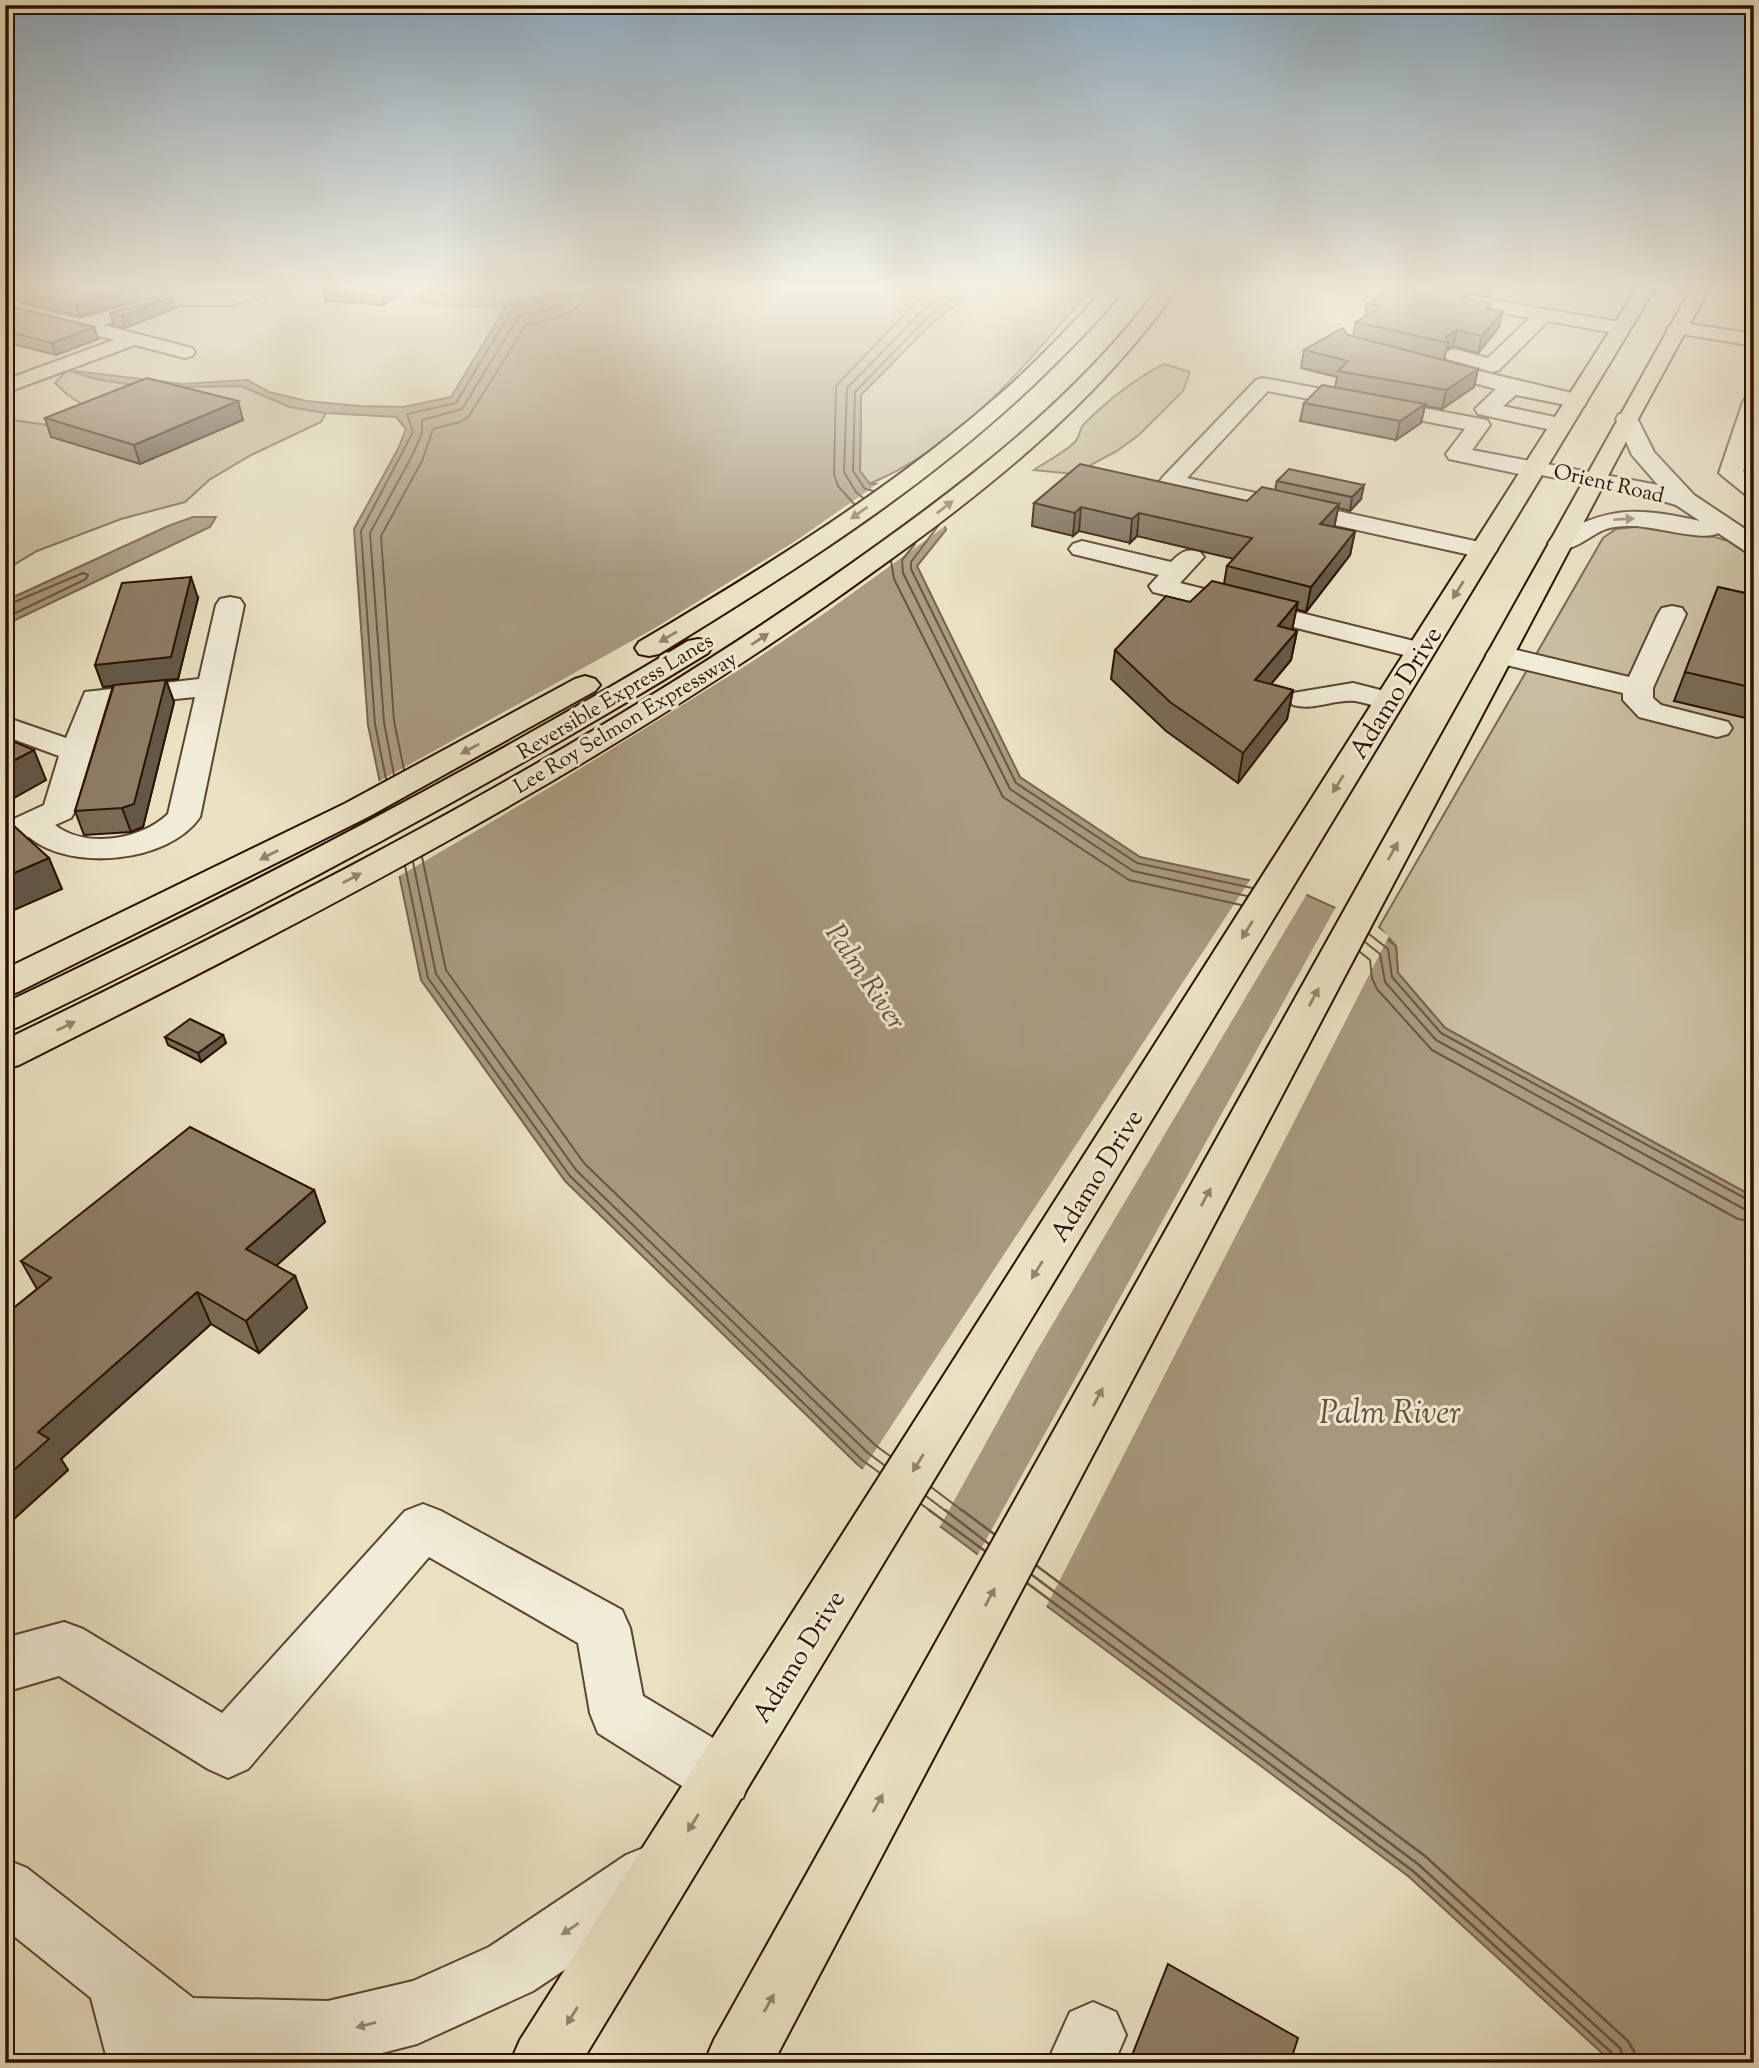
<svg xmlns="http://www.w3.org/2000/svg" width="1759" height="2068" font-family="'Sorts Mill Goudy',serif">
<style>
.green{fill:#c9bea1;stroke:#7a6850;stroke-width:2}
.water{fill:#a99a80;stroke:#77634d;stroke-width:2}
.pier{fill:#e9e1c2}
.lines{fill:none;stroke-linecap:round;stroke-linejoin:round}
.shore-far1{stroke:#6a5640;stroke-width:2}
.shore{stroke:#6a5640;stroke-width:2.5}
.minor-casing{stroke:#5b4530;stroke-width:4}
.major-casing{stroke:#2c1100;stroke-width:4}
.highway-casing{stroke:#2c1100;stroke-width:4}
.minor{fill:#f1ecd7;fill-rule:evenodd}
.major{fill:#e9e1c2;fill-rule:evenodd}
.highway{fill:#e9e1c2;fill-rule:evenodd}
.wall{fill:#7a6c57;stroke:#2c1100;stroke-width:2}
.shaded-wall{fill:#635847;stroke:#2c1100;stroke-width:2}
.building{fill:#8e7d65;stroke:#2c1100;stroke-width:2}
.oneway{fill:#94836b}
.oneway2{fill:#988976}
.labels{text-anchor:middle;stroke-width:6;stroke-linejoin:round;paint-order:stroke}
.far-street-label{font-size:21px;fill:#2c1100;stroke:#f1ecd7}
.street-label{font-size:26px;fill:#2c1100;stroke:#f1ecd7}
.water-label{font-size:28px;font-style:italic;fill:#644f3a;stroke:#f1ecd7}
.near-water-label{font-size:33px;font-style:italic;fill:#644f3a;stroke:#f1ecd7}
</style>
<rect width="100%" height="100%" fill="#e9e1c2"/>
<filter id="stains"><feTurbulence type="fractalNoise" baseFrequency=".00286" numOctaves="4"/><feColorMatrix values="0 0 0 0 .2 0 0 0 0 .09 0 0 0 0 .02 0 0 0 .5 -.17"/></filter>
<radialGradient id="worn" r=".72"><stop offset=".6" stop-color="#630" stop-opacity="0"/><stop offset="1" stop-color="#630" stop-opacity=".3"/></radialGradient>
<path class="green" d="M 984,285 L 1094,285 C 1029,360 964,445 869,484 L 860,471 L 861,395 L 934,321 Z
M 1164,364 L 1190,372 L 1183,391 L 1139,435 L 1117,451 L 1074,474 L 1034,470 C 1047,461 1064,453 1075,442 C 1080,437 1079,428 1085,423 C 1109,399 1133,380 1164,364 Z
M 67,370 L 96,379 L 127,384 L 166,387 L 241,386 L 290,407 L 326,413 L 321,422 L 253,454 L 209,480 L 185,502 L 121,519 L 37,551 L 5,570 L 5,419 L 131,437 L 68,395 L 55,383 Z
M 1645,526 C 1682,529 1720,535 1754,551 L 1754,1197 L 1445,1028 L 1398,973 L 1396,946 L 1379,927 L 1603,538 L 1616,529 Z"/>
<path class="water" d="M 570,285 L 984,285 L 934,321 L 861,395 L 860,471 L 870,484 L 918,483 L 939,504 L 946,530 L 917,566 L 1020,777 L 1140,857 L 1296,890 L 1360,919 L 1396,946 L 1398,973 L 1445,1028 L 1754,1197 L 1754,2063 L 1613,2063 L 1408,1876 L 858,1465 L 565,1181 L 421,980 L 368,725 L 354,529 L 398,449 L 406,429 L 396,417 L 326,413 L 290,407 L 241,386 L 166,387 L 127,384 L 96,379 L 67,370 L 183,384 L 247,380 L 269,392 L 307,401 L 360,406 L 403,407 L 451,397 L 505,308 L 449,306 L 380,297 L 469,290 C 496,309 541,298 570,285 Z
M 193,517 L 216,517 L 210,527 L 5,625 L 5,601 L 168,526 Z"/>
<path class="pier" d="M 883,480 L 920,480 L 942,502 L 948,524 L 825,613 L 750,663 L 554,785 L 396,878 L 376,783 L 655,628 L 797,540 Z
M 1252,877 L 1308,892 L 1035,1354 L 938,1530 L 861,1472 Z
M 1337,905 L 1362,916 L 1389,936 L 1045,1609 L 976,1558 Z"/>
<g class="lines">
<path class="shore-far1" d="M 874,491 L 865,489 L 853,471 L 855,392 L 929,316 L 972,285
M 863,498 L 856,492 L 844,472 L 847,388 L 923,310 L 957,285
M 854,504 L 838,486 L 834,474 L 836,386 L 916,302 L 939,285
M 938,526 L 911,562 L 911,569 L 1016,783 L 1137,863 L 1252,888
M 915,544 L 902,560 L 903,573 L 1010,789 L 1133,871 L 1247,896
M 891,561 L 894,579 L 1003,797 L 1129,880 L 1241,905
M 5,606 L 83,573 L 88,575 L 86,579 L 5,618
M 404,770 L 394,721 L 381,536 L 422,461 L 433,429 L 460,422 L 469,416 L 526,325 C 553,318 583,317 589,285
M 394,775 L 384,722 L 370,533 L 412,456 L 422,433 L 422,420 L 462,409 L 519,316 C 541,310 572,311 579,285
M 386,779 L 375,724 L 361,531 L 413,432 L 407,414 L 456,403 L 513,308 L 562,297 L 569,292 L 570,285
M 422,857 L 446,970 L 584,1163 L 875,1445 L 890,1456
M 413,862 L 436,974 L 576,1170 L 868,1453 L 884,1465
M 405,866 L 428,978 L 570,1176 L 862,1460 L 880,1473
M 1369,934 L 1388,949 L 1392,977 L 1441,1033 L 1754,1203
M 1365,942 L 1380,954 L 1385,982 L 1436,1040 L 1744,1209 L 1754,1211
M 1360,952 L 1370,960 L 1372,978 L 1377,989 L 1432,1050 L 1738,1219 L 1754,1222
M 931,1487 L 964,1512
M 926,1496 L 947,1512
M 921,1504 L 932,1512"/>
<path class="shore" d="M 929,1510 L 985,1551
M 945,1510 L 989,1544
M 962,1510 L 994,1534
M 1037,1566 L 1425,1856 L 1628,2041 L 1634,2051 L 1636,2063
M 1032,1575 L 1418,1864 L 1620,2048 L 1626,2063
M 1027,1583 L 1413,1871 L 1614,2055 L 1617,2063"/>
<g class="minor-casing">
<path id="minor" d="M 262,285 L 295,285 L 293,289 L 231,305 L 176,305 L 103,325 L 192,348 L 195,352 L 192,356 L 185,358 L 135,345 L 5,393 L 5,380 L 114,340 L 5,312 L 5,300 L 80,319 L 175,293 L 231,293 Z
M 1440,291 L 1620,322 L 1630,328 L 1620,334 L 1548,321 L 1499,370 L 1492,372 L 1447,359 L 1444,355 L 1447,351 L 1454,349 L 1488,358 L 1530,318 L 1433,301 L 1431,297 L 1433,293 Z
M 1677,322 L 1754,334 L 1754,346 L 1670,332 L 1667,328 Z
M 1425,358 L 1584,396 L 1587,401 L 1584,406 L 1576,407 L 1516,395 L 1503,406 L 1569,420 L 1572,425 L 1569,430 L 1561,432 L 1478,414 L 1475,409 L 1496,389 L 1418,368 L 1415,364 L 1418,360 Z
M 1263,378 L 1487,420 L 1490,425 L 1472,450 L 1658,485 L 1632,455 L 1616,419 L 1619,414 L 1635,414 L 1654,452 L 1694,495 L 1754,535 L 1754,554 L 1745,551 L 1718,533 C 1705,542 1653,526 1633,526 C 1624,526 1615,526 1606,529 C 1588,536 1573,554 1552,548 L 1548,543 L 1552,538 C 1609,506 1637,507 1700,521 L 1676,505 L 1639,494 L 1541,475 L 1533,477 L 1449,459 L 1446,454 L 1465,429 L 1268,391 L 1187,478 L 1493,545 L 1497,550 L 1493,555 L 1484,558 L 1163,487 L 1159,482 L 1163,477 L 1256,380 Z
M 1754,396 L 1754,438 L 1743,471 L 1754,479 L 1754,497 L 1746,495 L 1719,473 L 1743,402 L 1746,397 Z
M 1082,541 L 1171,562 C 1181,552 1186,548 1200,552 L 1204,557 L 1180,583 L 1430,645 L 1434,651 L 1430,657 L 1420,659 L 1153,592 L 1149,586 L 1159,575 L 1073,554 L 1069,549 L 1073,544 Z
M 230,597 L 240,599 L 244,605 L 200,817 C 169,863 70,872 29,837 L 5,845 L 5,823 L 44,805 L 59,756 L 5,736 L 5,717 L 66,738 L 85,692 L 199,679 L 216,605 L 220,599 ZM 195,697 L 168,814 C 141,840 86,849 55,825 L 71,818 L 75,811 L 107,706 Z
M 1672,606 L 1682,608 L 1686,614 L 1653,688 L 1653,698 L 1661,705 L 1728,722 L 1732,728 L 1728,734 L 1717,737 L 1639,717 L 1623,700 L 1623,693 L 1490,661 L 1486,655 L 1490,649 L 1500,646 L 1629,677 L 1658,614 L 1662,608 Z
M 1353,683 L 1400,695 L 1405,701 L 1400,707 C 1384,711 1372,704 1355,701 C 1334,699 1314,711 1293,705 L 1288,699 L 1293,693 Z
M 423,1504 L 441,1511 L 622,1610 L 630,1628 L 643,1696 L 743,1756 L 751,1777 L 743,1798 L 722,1806 L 701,1798 L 598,1733 L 590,1713 L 578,1643 L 429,1557 L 248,1769 L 228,1778 L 208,1769 L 59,1676 L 5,1692 L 5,1638 L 64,1622 L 83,1629 L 222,1713 L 405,1511 Z
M 648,1846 L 670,1855 L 679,1877 L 670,1899 L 533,1991 L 417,2044 L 343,2063 L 108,2063 L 91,1998 L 5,1929 L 5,1859 L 27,1868 L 193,1998 L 328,2001 L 413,1981 L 489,1947 L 626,1855 Z
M 1093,2002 L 1116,2012 L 1126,2035 L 1114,2063 L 1047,2063 L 1070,2012 Z"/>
</g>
<g class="major-casing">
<path id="major" d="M 1639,285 L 1657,285 L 581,2063 L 510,2063 L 520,2040 Z
M 1693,285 L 1711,285 L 1638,419 L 773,2063 L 704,2063 L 714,2040 Z"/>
</g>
<g class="highway-casing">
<path id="highway" d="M 1108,285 L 1127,285 C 1104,316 1075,344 1048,371 C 933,484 796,570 659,654 L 649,656 L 639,654 L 635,648 L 639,642 C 767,566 895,487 1007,388 C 1042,356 1075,321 1108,285 Z
M 1161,285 L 1180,285 C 1092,411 972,502 848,590 C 588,776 303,922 19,1065 L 5,1069 L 5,1040 C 288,902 569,760 828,580 C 951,494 1071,406 1161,285 Z
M 698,639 L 708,641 L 712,647 L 708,653 C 485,790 254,912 18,1027 L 5,1031 L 5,1003 C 239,892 467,774 688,641 Z
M 585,676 L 595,679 L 600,685 L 595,691 L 368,817 L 18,992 L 5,996 L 5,969 L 346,803 L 575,679 Z"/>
</g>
<use href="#minor" class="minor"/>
<use href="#major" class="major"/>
<use href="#highway" class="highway"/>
</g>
<path class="wall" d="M 5,285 L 123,290 L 136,289 L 140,300 L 80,316 L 5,298 Z
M 333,285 L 415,285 L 383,305 L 326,301 L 324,292 Z
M 1423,285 L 1505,285 L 1486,297 Z
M 1468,294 L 1467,299 L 1491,303 L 1489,309 L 1499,327 L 1478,353 L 1453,346 L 1446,351 L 1444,360 L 1478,369 L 1474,387 L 1442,409 L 1425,406 L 1421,423 L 1396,440 L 1300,421 L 1304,403 L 1335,387 L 1337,377 L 1301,368 L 1304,350 L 1348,335 L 1353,336 L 1356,322 L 1365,317 L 1367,304 Z
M 172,297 L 176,308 L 125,328 L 113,325 L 110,313 Z
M 5,305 L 94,327 L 98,339 L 56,355 L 5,342 Z
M 45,418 L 243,420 L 140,464 L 51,437 Z
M 1277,481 L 1361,499 L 1350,511 L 1338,508 L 1334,527 L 1355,531 L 1350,555 L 1306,612 L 1296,609 L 1292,630 L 1297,631 L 1291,660 L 1271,684 L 1293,690 L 1287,719 L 1238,783 L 1166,731 L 1111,679 L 1115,650 L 1190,602 L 1224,584 L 1227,566 L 1234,559 L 1137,536 L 1130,543 L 1079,531 L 1073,536 L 1032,526 L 1034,503 L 1247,501 L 1275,490 Z
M 1718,587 L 1754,595 L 1754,720 L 1674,701 Z
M 198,598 L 178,679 L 166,680 L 174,702 L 143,827 L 131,832 L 84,835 L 75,811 L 113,686 L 103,687 L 95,665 Z
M 223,1035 L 226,1043 L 201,1062 L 168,1045 L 165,1037 Z
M 314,1190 L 325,1222 L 276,1266 L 295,1276 L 307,1308 L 259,1353 L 211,1324 L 61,1459 L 68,1470 L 5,1527 L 5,1315 L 37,1289 L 21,1261 Z"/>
<path class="shaded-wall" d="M 399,285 L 415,285 L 383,305 L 382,296 Z
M 1488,285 L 1505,285 L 1486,297 Z
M 136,289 L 140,300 L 80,316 L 76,305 Z
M 172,297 L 176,308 L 125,328 L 122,316 Z
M 1503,311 L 1499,327 L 1478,353 L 1482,336 Z
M 94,327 L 98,339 L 56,355 L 52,343 Z
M 1457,330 L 1453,346 L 1446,351 L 1448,343 L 1446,337 Z
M 1478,369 L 1474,387 L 1442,409 L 1446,390 Z
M 238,401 L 243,420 L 140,464 L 134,445 Z
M 1425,404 L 1421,423 L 1396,440 L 1400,421 Z
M 1364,485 L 1361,499 L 1350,511 L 1352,497 Z
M 1339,504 L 1334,528 L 1320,524 Z
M 1081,507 L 1079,531 L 1073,536 L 1075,513 Z
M 1139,513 L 1137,536 L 1130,543 L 1132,519 Z
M 1355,531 L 1350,555 L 1306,612 L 1311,587 Z
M 191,577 L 198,598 L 178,679 L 166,680 L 174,702 L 143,827 L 131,832 L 122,808 L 166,680 L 103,687 L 95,665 Z
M 1298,602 L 1292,630 L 1278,626 Z
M 1297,631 L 1291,660 L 1250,709 L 1255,680 Z
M 1293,690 L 1287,719 L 1238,783 L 1243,753 Z
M 34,750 L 46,780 L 5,803 L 5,765 Z
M 49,858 L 62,889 L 5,914 L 5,877 Z
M 223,1035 L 226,1043 L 201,1062 L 198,1053 Z
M 314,1190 L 325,1222 L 259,1281 L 246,1249 Z
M 295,1276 L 307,1308 L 259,1353 L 246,1321 Z
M 197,1292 L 211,1324 L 61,1459 L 68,1470 L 5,1527 L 5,1478 L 38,1432 Z"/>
<path class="building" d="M 5,285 L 101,285 L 123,290 L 127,287 L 136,289 L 76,305 L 5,288 Z
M 333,285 L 399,285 L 382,296 L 324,292 Z
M 1400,285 L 1416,285 L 1468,294 L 1461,298 L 1491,303 L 1486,309 L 1503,311 L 1482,336 L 1457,330 L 1446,337 L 1448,343 L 1356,322 L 1383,306 L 1367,304 Z
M 172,297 L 122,316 L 110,313 Z
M 5,305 L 94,327 L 52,343 L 5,331 Z
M 1343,328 L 1348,335 L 1478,369 L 1446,390 L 1338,371 L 1348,361 L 1304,350 Z
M 147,378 L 238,401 L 134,445 L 45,418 Z
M 1322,385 L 1425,404 L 1400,421 L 1304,403 Z
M 1080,464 L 1247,501 L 1262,487 L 1339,504 L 1320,524 L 1355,531 L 1311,587 L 1227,566 L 1252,538 L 1139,513 L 1132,519 L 1081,507 L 1075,513 L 1034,503 Z
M 1289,469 L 1364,485 L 1352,497 L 1277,481 Z
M 191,577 L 171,657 L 95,665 L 122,583 Z
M 1212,581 L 1298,602 L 1278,626 L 1297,631 L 1255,680 L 1293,690 L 1243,753 L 1170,702 L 1115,650 L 1166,596 L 1190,602 Z
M 1718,587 L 1754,595 L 1754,688 L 1685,672 Z
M 166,680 L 134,804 L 122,808 L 75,811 L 114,685 Z
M 5,738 L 34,750 L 5,765 Z
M 13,825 L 49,858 L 5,877 L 5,828 Z
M 190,1019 L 223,1035 L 198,1053 L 165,1037 Z
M 190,1127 L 314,1190 L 246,1249 L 295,1276 L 246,1321 L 197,1292 L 38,1432 L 49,1439 L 5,1478 L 5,1315 L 51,1278 L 21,1261 Z
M 1168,1964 L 1298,2038 L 1290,2063 L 1129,2063 Z"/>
<defs><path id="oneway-solid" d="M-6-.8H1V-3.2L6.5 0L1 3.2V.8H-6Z" transform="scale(1.75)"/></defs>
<g class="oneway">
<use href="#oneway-solid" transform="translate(945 507) rotate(-38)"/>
<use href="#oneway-solid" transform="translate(859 513) rotate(145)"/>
<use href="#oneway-solid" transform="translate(1458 590) rotate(122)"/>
<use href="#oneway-solid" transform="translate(668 637) rotate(149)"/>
<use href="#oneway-solid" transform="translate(760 639) rotate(-34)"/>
<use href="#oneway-solid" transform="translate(470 749) rotate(152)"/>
<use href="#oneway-solid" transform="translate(1338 784) rotate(122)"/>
<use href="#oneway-solid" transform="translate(1393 851) rotate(-61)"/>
<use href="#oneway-solid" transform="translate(269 855) rotate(153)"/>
<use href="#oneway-solid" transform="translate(352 878) rotate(-28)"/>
<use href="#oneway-solid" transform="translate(1247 930) rotate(122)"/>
<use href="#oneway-solid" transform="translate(1314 997) rotate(-62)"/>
<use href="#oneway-solid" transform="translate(66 1026) rotate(-26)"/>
<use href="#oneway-solid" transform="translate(1206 1197) rotate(-62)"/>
<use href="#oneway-solid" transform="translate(1037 1270) rotate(122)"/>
<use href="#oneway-solid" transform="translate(1098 1397) rotate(-62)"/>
<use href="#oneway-solid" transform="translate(918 1463) rotate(122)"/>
<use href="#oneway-solid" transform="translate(990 1597) rotate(-62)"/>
<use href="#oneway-solid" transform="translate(878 1803) rotate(-61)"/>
<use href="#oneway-solid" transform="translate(693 1823) rotate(122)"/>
<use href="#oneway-solid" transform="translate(769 2003) rotate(-61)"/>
<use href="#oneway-solid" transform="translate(572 2016) rotate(122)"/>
</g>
<g class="oneway2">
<use href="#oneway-solid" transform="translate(1624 519) rotate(-3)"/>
<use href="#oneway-solid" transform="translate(570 1929) rotate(146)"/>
<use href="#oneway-solid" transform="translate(366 2025) rotate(166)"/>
</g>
<linearGradient id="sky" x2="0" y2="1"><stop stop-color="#8faabe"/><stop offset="0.5" stop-color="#f5f2e4"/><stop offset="1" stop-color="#f5f2e4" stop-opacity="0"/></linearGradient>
<rect width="1759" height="575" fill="url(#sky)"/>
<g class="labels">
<g class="far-street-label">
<text transform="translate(1609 483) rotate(13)" y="7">Orient Road</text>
<text transform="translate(615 696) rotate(-31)" y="7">Reversible Express Lanes</text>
<text transform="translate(625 722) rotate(-31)" y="7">Lee Roy Selmon Expressway</text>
</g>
<g class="street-label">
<text transform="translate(1395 692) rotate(-58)" y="9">Adamo Drive</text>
<text transform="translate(1096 1175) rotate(-58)" y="9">Adamo Drive</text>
<text transform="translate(798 1656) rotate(-58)" y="9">Adamo Drive</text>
</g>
<g class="water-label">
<text transform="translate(867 976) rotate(56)" y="10">Palm River</text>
</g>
<g class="near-water-label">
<text x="1390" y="1423">Palm River</text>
</g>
</g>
<rect width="1759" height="2068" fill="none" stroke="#e9e1c2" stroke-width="28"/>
<rect x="7" y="7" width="1745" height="2054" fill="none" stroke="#2c1100" stroke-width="3.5"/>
<rect x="14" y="14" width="1731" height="2040" fill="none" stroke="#2c1100" stroke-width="2"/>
<rect width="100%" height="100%" filter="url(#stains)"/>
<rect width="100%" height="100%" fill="url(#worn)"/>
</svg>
